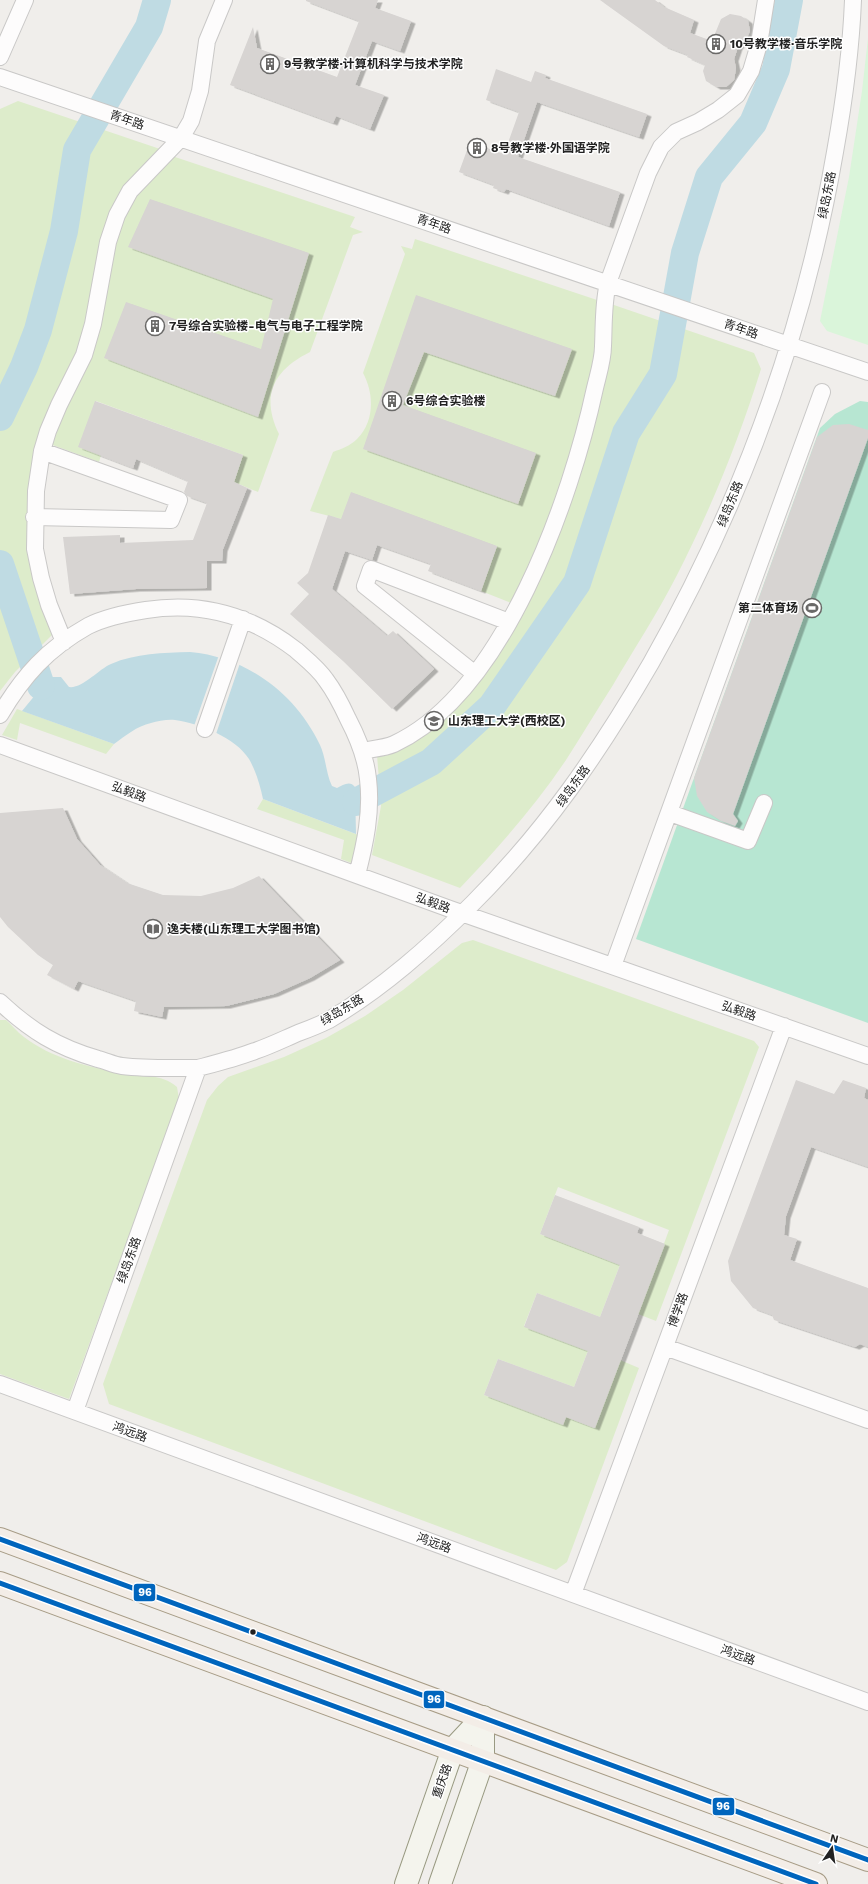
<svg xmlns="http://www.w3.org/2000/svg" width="868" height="1884" font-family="'Work Sans','Noto Sans SC',sans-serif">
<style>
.grass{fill:#ddeccb}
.park{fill:#daf5da}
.pitch{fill:#b7e6d2}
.water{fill:#bfdbe3}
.pier{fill:#f0eeeb}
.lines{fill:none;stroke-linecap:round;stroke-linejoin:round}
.river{stroke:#bfdbe3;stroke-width:28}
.building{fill:#d7d4d2;filter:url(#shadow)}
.street-casing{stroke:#c9c8c7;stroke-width:18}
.secondary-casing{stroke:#999a82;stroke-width:24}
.primary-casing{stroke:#a79c86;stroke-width:24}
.street{stroke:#fdfcfc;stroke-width:16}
.secondary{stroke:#f4f4ed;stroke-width:22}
.primary{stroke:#f3ede7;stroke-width:22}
.bus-1-casing{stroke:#fff;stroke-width:8}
.bus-1{stroke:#0065bd;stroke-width:5}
.bus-dot{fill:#222;stroke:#fff;stroke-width:1.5}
.labels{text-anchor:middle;stroke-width:3;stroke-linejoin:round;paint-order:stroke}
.poi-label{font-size:12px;font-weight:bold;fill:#222;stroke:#fff;text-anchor:start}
.street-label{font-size:12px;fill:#222;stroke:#fff}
.line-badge{stroke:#fff;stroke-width:1.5}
.badge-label{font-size:11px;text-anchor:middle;font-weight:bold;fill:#fff}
</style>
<defs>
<filter id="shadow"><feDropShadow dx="4.5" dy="2.5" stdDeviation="0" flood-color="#0004"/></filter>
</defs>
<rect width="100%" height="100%" fill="#f0eeeb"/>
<path class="grass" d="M 18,101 L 163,150 L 133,177 L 108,218 L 97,260 L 88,312 L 76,360 L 30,482 L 57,630 L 15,672 L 0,691 L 0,109 Z
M 172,156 L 355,217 L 350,227 L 363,232 L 353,235 L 310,352 C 274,370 260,395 279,434 L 258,492 L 234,482 L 243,455 L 96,401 L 101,455 L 99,462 L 50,444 L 113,238 L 128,203 Z
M 415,239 L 600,301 L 598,345 L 582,424 L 531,567 L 511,603 L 481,591 L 497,546 L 341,519 L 310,511 L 333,452 C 341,449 350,446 357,439 C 375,421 374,393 363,373 L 405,254 L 401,246 L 412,249 Z
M 611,304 L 754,353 L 761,369 C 739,440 710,511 676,577 C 657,614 634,649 613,685 C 597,710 582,735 566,760 C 535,806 498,848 460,888 L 372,855 L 381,806 L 377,755 L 432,726 L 538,576 Z
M 17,709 L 114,744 L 106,754 L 20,723 L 17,740 L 2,735 Z
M 263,799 L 361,836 L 354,864 L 341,859 L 344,840 L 257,809 Z
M 473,940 L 754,1041 L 759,1047 L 656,1321 L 638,1314 L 669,1230 L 558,1187 L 540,1234 L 620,1265 L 600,1317 L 537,1293 L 524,1326 L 588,1351 L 574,1387 L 498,1359 L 484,1395 L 563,1424 L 566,1417 L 594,1428 L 620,1360 L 639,1368 L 567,1562 L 556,1570 L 109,1404 L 103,1384 L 207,1100 L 218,1086 L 228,1077 L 284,1057 L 326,1038 L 365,1016 L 403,990 L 462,943 Z
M 0,1020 L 6,1020 C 12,1025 17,1032 24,1037 C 51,1058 89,1067 121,1073 C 141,1077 161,1073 177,1087 L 179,1099 L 69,1399 L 0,1374 Z"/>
<path class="park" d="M 868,38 L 868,345 L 827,331 L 820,321 L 849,177 L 862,91 Z"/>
<path class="pitch" d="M 860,401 L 868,402 L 868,1023 L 636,939 L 820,428 L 835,414 Z"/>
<path class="water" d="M 190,652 C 247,657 296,694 320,745 C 326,758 326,774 332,786 L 337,788 C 343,785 350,780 355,787 L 356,834 L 263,799 C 260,785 256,771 249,759 C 236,738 199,723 175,720 C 168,719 158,721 151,723 C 137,726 125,736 114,744 L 22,711 L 50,677 L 61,677 L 69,687 C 82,689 99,669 111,664 C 136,653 163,653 190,652 Z"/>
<path class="pier" d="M 219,655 L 240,663 L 216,734 L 194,726 Z"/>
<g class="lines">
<path class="river" d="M 0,417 L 24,367 L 38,330 L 64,231 L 77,150 L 149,27 L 157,0
M 0,564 L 41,686
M 356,802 L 431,762 L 492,706 L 577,583 L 626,433 L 663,374 L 685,253 L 709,177 L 753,123 L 776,69 L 789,0"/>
</g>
<path class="building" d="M 306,0 L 378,0 L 375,8 L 411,21 L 400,51 L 372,41 L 355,85 L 384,95 L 370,129 L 336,116 L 333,123 L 230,85 L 253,27 L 257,48 L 337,77 L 359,21 L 306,1 Z
M 600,0 L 655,0 L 664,7 L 694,20 L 690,33 L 712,41 L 721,19 L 730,14 L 741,16 L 748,21 L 750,31 L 746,40 L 738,47 L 734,59 L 736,68 L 734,80 L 726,87 L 716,87 L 706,81 L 703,71 L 705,65 L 687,57 L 688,55 L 664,46 Z
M 496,69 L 531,82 L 535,71 L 546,75 L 545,78 L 647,114 L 639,137 L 537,102 L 518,157 L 620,192 L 609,226 L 506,189 L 504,192 L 493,188 L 494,185 L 459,172 L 470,142 L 504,154 L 519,112 L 486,100 Z
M 150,199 L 309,253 L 258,417 L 104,358 L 126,302 L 261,349 L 273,299 L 128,247 Z
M 416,295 L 572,349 L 555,396 L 424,352 L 403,405 L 536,453 L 518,504 L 363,449 Z
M 95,401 L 243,455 L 234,482 L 247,488 L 223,549 L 222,561 L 207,561 L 207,588 L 136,589 L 70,594 L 63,537 L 120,535 L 120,543 L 193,540 L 207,503 L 187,496 L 184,492 L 188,481 L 136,459 L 133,468 L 78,447 Z
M 849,424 L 868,430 L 868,438 L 733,814 L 738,821 L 735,826 L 721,821 L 707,812 L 697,796 L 694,778 L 817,437 L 833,425 Z
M 351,492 L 497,546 L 481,591 L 428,571 L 431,564 L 377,545 L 372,560 L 345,551 L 332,589 L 387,636 L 393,631 L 434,669 L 392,709 L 343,661 L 290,614 L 309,594 L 297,583 L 308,573 L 328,515 L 341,519 Z
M 63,808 L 77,839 L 100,865 L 127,883 L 163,895 L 201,896 L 233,888 L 259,876 L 340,960 L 310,978 L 274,994 L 226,1006 L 164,1007 L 162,1017 L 134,1011 L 136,1001 L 78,981 L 74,989 L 47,975 L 53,965 L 38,955 L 8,927 L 0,917 L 0,813 Z
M 796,1080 L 834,1094 L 843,1080 L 866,1088 L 864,1098 L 868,1100 L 868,1167 L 811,1147 L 786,1216 L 784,1235 L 797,1239 L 790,1260 L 868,1288 L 868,1347 L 860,1344 L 855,1347 L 774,1320 L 772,1315 L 753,1308 L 731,1281 L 728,1261 Z
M 555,1195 L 639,1227 L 637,1233 L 665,1244 L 595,1428 L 566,1417 L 563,1425 L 484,1395 L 498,1359 L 574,1387 L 588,1351 L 524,1327 L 537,1293 L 600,1317 L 620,1265 L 540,1234 Z"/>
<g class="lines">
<g class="street-casing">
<path id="street" d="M 0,57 L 25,0
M 0,77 L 868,372
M 34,517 L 171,520 L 179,500 L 42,451
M 64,642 L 49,605 L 41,578 L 35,549 L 36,491 L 42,451 L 48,431 L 59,405 L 84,355 L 93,324 L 108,242 L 117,215 L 130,191 L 181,138 L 191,121 L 200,91 L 207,41 L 224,0
M 475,674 L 365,586 L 371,569 L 509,622
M 0,715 C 23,676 47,649 88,626 C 106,617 126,613 146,610 C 202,601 252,616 296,650 C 306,659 318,668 326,680 C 335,692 342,706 348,719 C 358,738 366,758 368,779 C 372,812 365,844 357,875
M 205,729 L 243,619
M 0,745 L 450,909 L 868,1056
M 362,751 C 372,749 385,748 394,744 C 504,693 571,499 595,388 C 598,375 603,360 603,346 C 604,325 603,304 608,283 L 648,173 L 661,147 L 676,132 L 698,122 L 718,110 L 737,95 L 751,71 L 759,44 L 766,0
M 670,813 L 748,841 L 764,803
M 613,966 L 822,392
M 0,1002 C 31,1031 57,1047 98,1059 C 106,1061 114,1065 122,1066 C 147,1069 173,1068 198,1068
M 665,1347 L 868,1420
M 0,1384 L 868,1702
M 75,1411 L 198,1068 C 217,1063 237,1058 255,1051 C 270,1046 284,1039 298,1033 C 309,1029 319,1025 329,1020 C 383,988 429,947 473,903 C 546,830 600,751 651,663 C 741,504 804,332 835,152 C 844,102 851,51 853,0
M 573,1594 L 784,1026"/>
</g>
<g class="secondary-casing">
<path id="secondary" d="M 406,1884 L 453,1749 L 483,1717
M 440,1884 L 483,1760 L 483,1717"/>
</g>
<g class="primary-casing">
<path id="primary" d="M 0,1539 L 868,1860
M 0,1583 L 816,1884"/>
</g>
<use href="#street" class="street"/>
<use href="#secondary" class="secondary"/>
<use href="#primary" class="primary"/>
<g class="bus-1-casing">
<path id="bus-1" d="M 0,1539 L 868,1860
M 0,1583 L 816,1884"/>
</g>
<use href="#bus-1" class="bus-1"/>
</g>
<defs>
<g id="building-ring" transform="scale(1)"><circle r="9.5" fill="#fff" stroke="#6a6968" stroke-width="1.5"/><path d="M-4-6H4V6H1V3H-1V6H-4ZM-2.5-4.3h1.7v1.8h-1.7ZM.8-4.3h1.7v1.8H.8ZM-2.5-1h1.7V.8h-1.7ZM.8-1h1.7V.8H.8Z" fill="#6a6968"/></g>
<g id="stadium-ring" transform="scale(1)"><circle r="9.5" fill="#fff" stroke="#6a6968" stroke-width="1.5"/><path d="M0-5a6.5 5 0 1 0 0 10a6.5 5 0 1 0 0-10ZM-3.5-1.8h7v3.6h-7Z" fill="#6a6968"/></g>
<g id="university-ring" transform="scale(1)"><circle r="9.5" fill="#fff" stroke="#6a6968" stroke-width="1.5"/><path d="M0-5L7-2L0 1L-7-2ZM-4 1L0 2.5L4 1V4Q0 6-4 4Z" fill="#6a6968"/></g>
<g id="library-ring" transform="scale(1)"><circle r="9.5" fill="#fff" stroke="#6a6968" stroke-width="1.5"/><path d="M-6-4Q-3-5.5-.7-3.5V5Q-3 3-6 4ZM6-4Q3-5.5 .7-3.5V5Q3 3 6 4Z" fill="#6a6968"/></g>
</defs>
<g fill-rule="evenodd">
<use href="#building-ring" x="716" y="44"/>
<use href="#building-ring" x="270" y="64"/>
<use href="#building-ring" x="477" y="148"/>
<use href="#building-ring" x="155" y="326"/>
<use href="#building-ring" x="392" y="401"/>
<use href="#stadium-ring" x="812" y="608"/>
<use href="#university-ring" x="434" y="721"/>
<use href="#library-ring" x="153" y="929"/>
</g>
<circle class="bus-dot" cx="253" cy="1632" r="3.5"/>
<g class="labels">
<g class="poi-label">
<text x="730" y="48">10号教学楼·音乐学院</text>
<text x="284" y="68">9号教学楼·计算机科学与技术学院</text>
<text x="491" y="152">8号教学楼·外国语学院</text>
<text x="169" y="330">7号综合实验楼-电气与电子工程学院</text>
<text x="406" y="405">6号综合实验楼</text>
<text x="798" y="612" text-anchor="end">第二体育场</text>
<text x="448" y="725">山东理工大学(西校区)</text>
<text x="167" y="933">逸夫楼(山东理工大学图书馆)</text>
</g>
<g class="street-label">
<text transform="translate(127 120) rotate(19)" y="4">青年路</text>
<text transform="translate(827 195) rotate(-79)" y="4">绿岛东路</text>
<text transform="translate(434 224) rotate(19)" y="4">青年路</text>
<text transform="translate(741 329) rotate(19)" y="4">青年路</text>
<text transform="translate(730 504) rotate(-68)" y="4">绿岛东路</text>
<text transform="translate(573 786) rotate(-54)" y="4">绿岛东路</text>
<text transform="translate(129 792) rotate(20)" y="4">弘毅路</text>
<text transform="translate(433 903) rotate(20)" y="4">弘毅路</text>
<text transform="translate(342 1010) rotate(-31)" y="4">绿岛东路</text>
<text transform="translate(739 1011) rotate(19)" y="4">弘毅路</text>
<text transform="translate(129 1260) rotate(-70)" y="4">绿岛东路</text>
<text transform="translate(678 1310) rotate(-70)" y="4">博学路</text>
<text transform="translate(130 1432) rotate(20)" y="4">鸿远路</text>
<text transform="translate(434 1543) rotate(20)" y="4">鸿远路</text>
<text transform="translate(738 1655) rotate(20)" y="4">鸿远路</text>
<text transform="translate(442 1781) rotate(-71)" y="4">重庆路</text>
</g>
</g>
<g class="line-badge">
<rect x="133" y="1583" width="23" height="19" rx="4" fill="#0065bd"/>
<rect x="423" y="1690" width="22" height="19" rx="4" fill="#0065bd"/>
<rect x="712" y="1797" width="23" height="19" rx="4" fill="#0065bd"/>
</g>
<g class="badge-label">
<text x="145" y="1596">96</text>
<text x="434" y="1703">96</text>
<text x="723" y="1810">96</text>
</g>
<g transform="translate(832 1848) rotate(13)" stroke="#ffffff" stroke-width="3" paint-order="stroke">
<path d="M0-3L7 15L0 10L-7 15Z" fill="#222222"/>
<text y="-6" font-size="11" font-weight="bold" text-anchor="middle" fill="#222222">N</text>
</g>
</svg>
